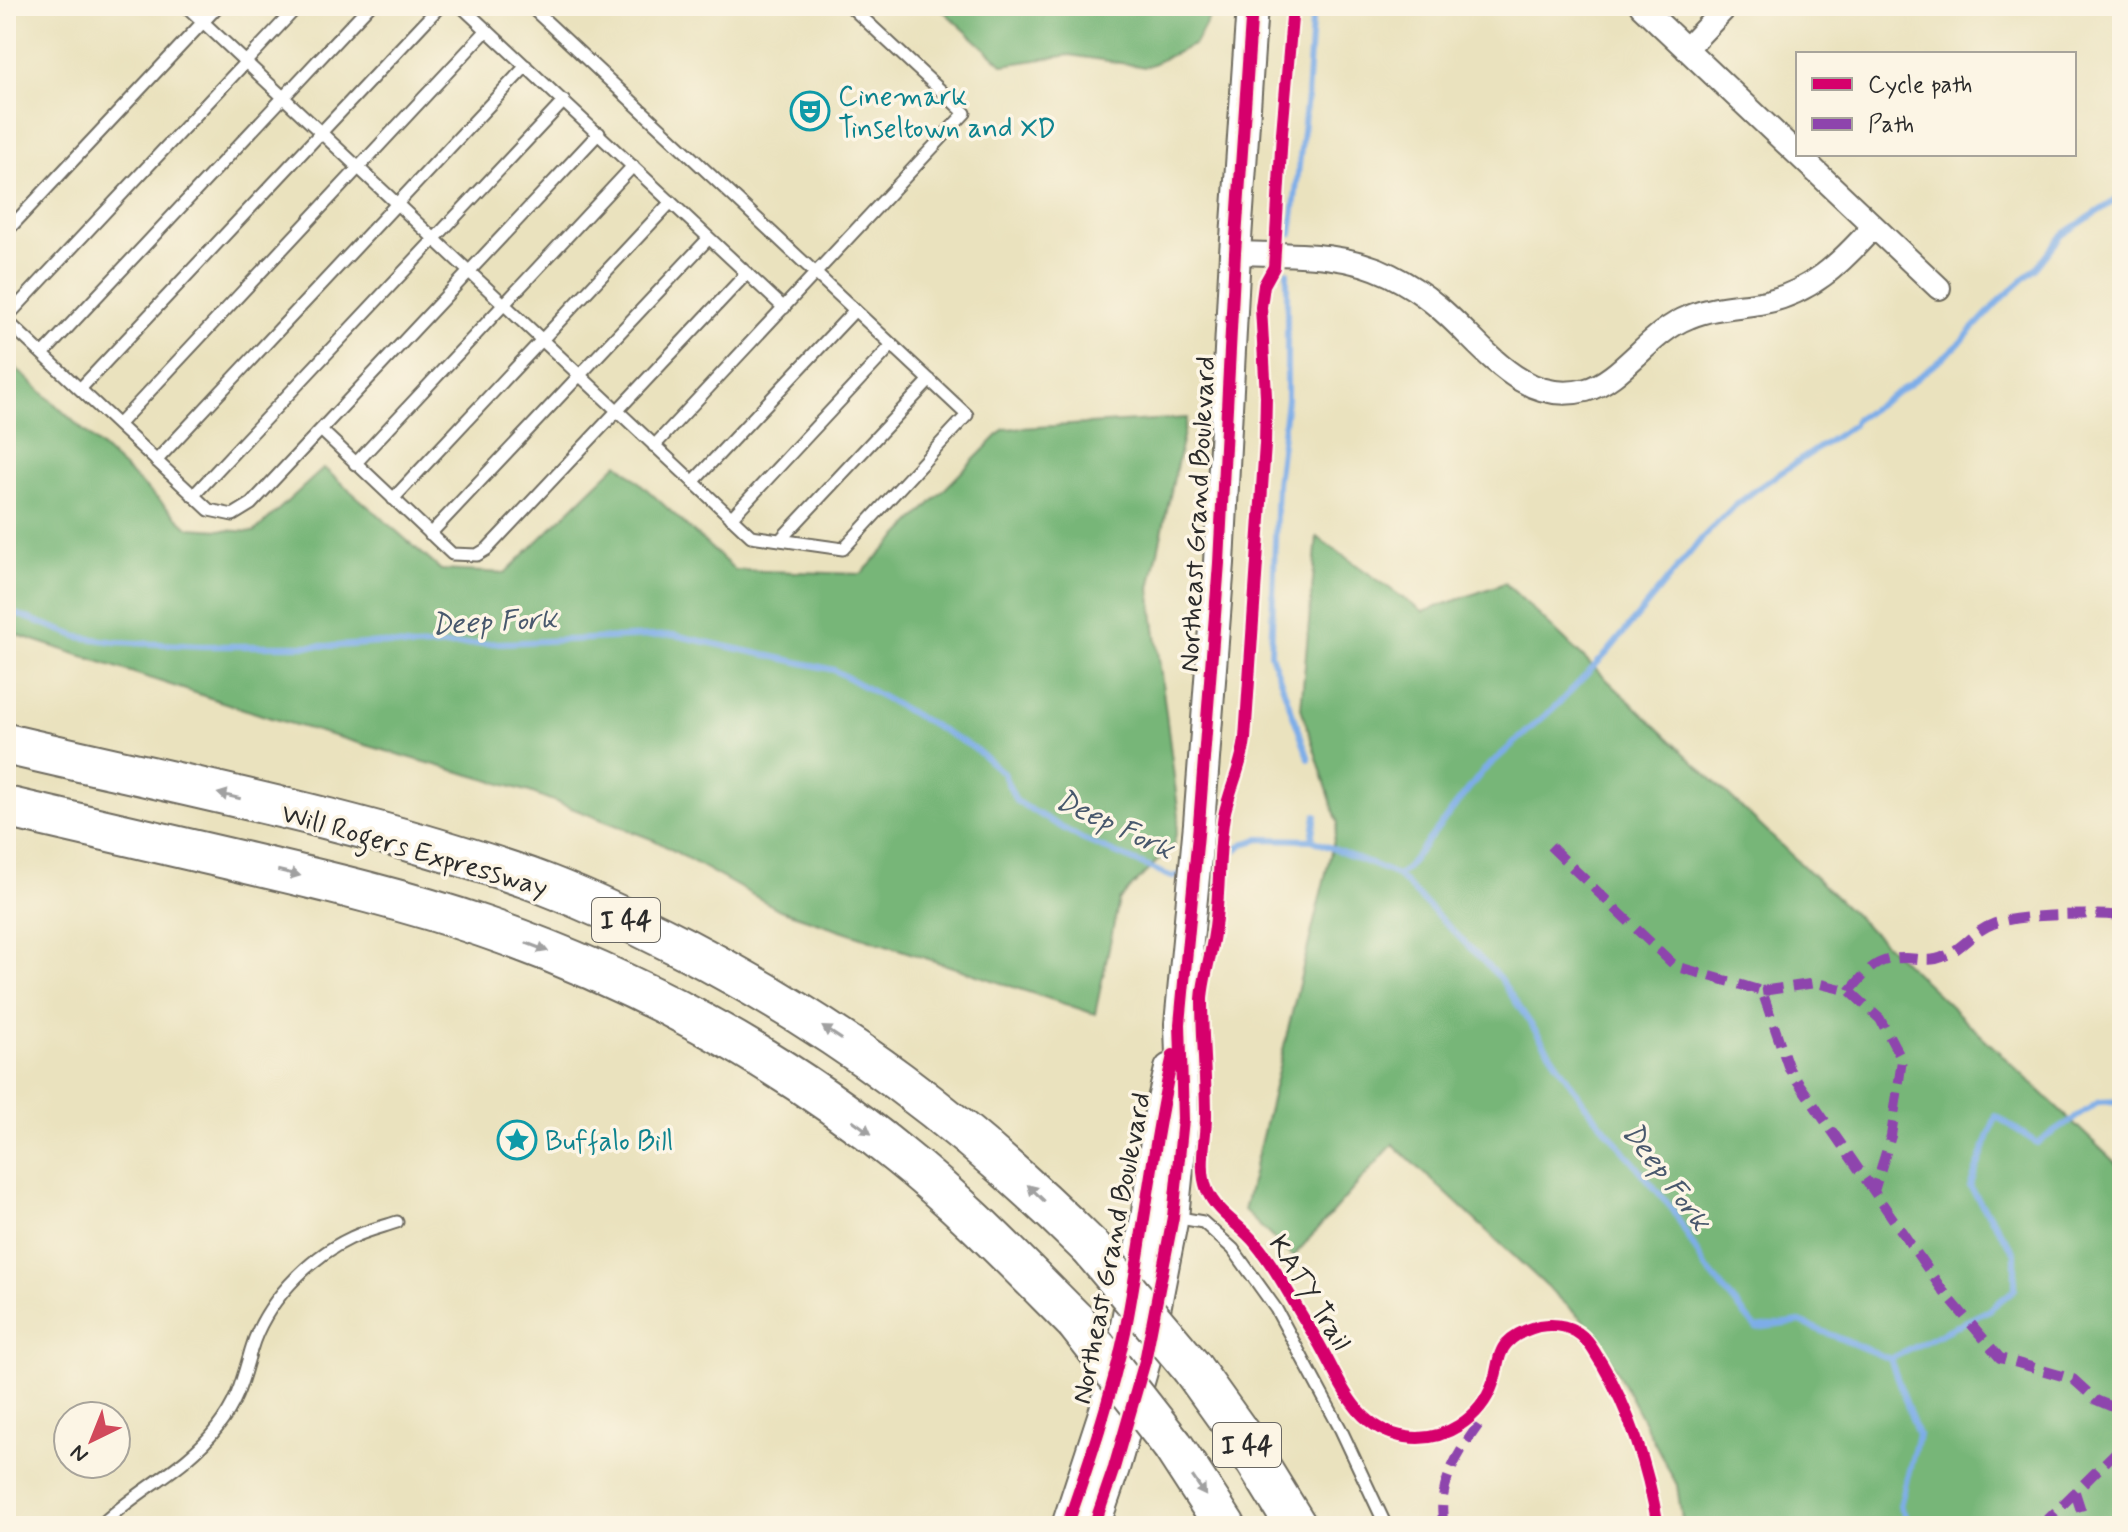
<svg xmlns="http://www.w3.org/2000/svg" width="2128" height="1532" font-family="Mynerve,sans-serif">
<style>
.forest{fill:#77b678;stroke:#517052;stroke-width:2}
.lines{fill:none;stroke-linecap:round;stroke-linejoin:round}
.stream{stroke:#7dade8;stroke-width:6}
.lane-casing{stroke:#6e6b5e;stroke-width:15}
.street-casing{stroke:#6e6b5e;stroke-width:26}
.secondary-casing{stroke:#6e6b5e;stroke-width:34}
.highway-casing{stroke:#6e6b5e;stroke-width:44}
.lane{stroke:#fff;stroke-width:11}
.street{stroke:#fff;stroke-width:22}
.secondary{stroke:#fff;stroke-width:30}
.highway{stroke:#fff;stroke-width:40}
.highway-bridge-casing{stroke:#6e6b5e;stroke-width:44;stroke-linecap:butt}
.highway-bridge{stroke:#fff;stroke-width:40}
.quiet{stroke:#8e44ad;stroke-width:10;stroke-dasharray:20 10;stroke-linecap:butt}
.cycleway-casing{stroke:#fcf5e5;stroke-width:17}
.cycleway{stroke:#d6006c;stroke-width:12}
.oneway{fill:#a0a0a0}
.labels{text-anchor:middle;stroke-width:7;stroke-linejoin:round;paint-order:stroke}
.shield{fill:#fcf5e5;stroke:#6a6863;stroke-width:2}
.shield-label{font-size:26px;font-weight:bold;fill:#2b2b2b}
.culture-label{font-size:28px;fill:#0d838f;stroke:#fcf5e5;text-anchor:start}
.street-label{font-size:28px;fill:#2b2b2b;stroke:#fcf5e5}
.water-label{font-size:30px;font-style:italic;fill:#48586d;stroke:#fcf5e5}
</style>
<rect width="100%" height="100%" fill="#fcf5e5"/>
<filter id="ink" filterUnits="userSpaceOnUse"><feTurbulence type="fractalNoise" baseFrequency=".0125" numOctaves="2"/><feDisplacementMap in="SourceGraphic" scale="16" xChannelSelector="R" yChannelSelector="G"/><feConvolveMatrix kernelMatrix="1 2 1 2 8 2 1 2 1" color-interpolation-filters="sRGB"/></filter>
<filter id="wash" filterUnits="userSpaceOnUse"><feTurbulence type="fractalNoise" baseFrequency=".006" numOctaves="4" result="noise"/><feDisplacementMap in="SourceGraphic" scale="32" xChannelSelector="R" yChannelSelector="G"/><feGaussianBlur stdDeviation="1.8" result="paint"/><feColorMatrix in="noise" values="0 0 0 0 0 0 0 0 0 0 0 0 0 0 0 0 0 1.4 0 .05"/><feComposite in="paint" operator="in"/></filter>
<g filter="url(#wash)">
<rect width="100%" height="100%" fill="#eae2be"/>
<path class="forest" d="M 938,6 L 1210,6 L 1208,20 L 1195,44 L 1146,67 L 1070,55 L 1003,65 Z
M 6,359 L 189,528 L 254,532 L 324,468 L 441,570 L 505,573 L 618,463 L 735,570 L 861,574 L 1004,429 L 1187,418 L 1150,588 L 1179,816 L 1174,844 L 1119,900 L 1095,1014 L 780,910 L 654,840 L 530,792 L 271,718 L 6,631 Z
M 1317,537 L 1423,612 L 1505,583 L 2122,1169 L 2122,1526 L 1683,1526 L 1677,1485 L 1596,1332 L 1393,1144 L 1293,1257 L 1244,1211 L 1338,823 L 1301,708 Z"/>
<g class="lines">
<path class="stream" d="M 1291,234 L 1307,97 L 1313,6
M 1287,272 L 1287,399 L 1277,484 L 1271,654 L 1309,759
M 6,610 L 79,637 L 117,642 L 202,646 L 336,646 L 381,643 L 413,647 L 674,635 L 834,670 L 974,748 L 1003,773 L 1016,801 L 1082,839 L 1172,877 L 1183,874
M 1312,840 L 1316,815
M 1206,867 L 1221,863 L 1243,844 L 1260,839 L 1312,840 L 1397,875 L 1499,977 L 1584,1103 L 1673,1210 L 1706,1268 L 1756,1328 L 1800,1322 L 1890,1359
M 1397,875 L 1405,870 L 1482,772 L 1559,703 L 1607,653 L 1703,537 L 1732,508 L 1758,488 L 1853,425 L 1855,420 L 1910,384 L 1956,347 L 1997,303 L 2036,268 L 2062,235 L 2122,196
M 1890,1359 L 1989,1310 L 2015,1289 L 2015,1253 L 1970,1187 L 1996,1116 L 2037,1143 L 2099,1102 L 2122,1101
M 1890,1359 L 1918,1435 L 1900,1506 L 1911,1526"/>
</g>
</g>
<g filter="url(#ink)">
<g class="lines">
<g class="lane-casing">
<path id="lane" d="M 186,6 L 751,536 L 843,549 L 967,415 L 530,6
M 461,6 L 784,308
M 6,232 L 218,6
M 6,318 L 298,6
M 6,320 L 209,510 L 233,515 L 251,504 L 599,133
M 43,354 L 369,6
M 80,389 L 440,6
M 118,425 L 487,30
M 321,430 L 452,554 L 477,555 L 487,549 L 747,273
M 654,446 L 965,113 L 850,6
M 156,461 L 526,66
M 355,464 L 633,166
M 693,482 L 855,310
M 193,496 L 564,101
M 393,499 L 671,202
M 731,518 L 892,345
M 430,534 L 709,238
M 780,540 L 930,380
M 1174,1217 L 1203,1222 L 1233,1249 L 1276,1309 L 1341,1430 L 1386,1526
M 100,1526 C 136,1490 186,1469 217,1428 C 238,1401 242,1381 251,1350 C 264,1304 308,1258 351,1238 C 365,1231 382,1227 397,1222"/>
</g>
<g class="street-casing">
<path id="street" d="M 1641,6 L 1939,288
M 1686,49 L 1727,6
M 1235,253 C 1286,255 1343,251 1390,275 C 1406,283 1422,293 1436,305 C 1481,341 1519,407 1586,390 C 1623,380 1648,333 1689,317 C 1712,307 1736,307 1760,303 C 1810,294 1841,263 1873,227"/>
</g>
<g class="secondary-casing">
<path id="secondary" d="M 1067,1526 L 1105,1410 L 1124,1336 L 1147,1212 L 1159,1117 L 1170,1069
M 1094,1526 L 1114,1468 L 1145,1361 L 1173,1217 L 1183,1119 L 1180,1024 L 1199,824 L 1219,563 L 1235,253 L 1252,6"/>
</g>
<g class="highway-casing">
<path id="highway" d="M 6,744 C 180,785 358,819 528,878 C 581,897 633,922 684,948 C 842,1030 965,1123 1091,1248
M 6,807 C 85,825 164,844 243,862 C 324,881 406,900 484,927 C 632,978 778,1056 899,1155 C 963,1206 1019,1265 1076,1322
M 1192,1368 L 1240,1435 L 1296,1526
M 1173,1446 L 1225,1526"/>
</g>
<use href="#lane" class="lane"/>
<use href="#street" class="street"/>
<use href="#secondary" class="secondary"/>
<use href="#highway" class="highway"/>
<g class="highway-bridge-casing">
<path id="highway-bridge" d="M 1091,1248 L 1192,1368
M 1076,1322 L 1173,1446"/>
</g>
<use href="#highway-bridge" class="highway-bridge"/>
<path class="quiet" d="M 1550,846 L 1675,966 L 1762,991 L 1789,1069 L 1943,1291 L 2000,1358 L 2073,1379 L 2096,1400 L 2122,1411
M 1762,991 L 1816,983 L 1850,991 L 1880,1019 L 1902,1060 L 1891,1136 L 1874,1191
M 1850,991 C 1869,970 1874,958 1905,958 C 1915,958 1926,961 1936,959 C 1959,954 1972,931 1993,924 C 2018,914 2095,913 2122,916
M 2075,1492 L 2086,1526
M 1444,1526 C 1436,1486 1457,1455 1479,1424 L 1472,1417
M 2041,1526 L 2122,1446"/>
<g class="cycleway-casing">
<path id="cycleway" d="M 1293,6 L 1282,133 L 1274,267 L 1264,285 L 1261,307 L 1266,396 L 1265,444 L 1245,739 C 1242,766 1229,790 1224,816 C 1217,859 1221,903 1212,945 C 1209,963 1203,981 1202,999 C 1202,1038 1206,1077 1206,1116 C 1206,1140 1198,1167 1207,1190 C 1217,1214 1240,1224 1256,1244 C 1278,1270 1293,1303 1312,1332 C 1339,1374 1350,1428 1406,1437 C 1444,1443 1481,1418 1493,1383 C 1498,1371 1497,1353 1507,1343 C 1515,1334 1528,1329 1539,1326 C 1551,1324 1565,1325 1575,1331 C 1588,1338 1594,1352 1602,1364 C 1632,1415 1648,1468 1658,1526
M 1067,1526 C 1089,1463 1111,1398 1125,1332 C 1143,1240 1152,1147 1173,1055
M 1094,1526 L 1114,1468 L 1145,1361 L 1173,1217 L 1183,1119 L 1180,1024 L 1199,824 L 1219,563 L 1235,253 L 1252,6"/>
</g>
<use href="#cycleway" class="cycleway"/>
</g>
<defs><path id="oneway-solid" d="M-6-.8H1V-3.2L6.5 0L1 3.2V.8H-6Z" transform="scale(2)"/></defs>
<g class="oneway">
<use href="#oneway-solid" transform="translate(229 796) rotate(-167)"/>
<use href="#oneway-solid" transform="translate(289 873) rotate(13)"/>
<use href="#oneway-solid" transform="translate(537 947) rotate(21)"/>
<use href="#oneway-solid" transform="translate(832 1033) rotate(-147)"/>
<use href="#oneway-solid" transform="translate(862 1127) rotate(36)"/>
<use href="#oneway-solid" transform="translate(1036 1193) rotate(-136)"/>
<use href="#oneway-solid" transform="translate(1199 1486) rotate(56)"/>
</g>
</g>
<defs>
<g id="theatre-ring" transform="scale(2)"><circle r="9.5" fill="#fcf5e5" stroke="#0f9aa8" stroke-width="1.5"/><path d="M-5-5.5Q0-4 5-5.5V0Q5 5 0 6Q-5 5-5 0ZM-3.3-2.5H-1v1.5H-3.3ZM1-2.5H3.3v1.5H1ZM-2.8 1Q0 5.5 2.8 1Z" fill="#0f9aa8"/></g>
<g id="sight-ring" transform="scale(2)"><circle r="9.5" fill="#fcf5e5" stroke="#0f9aa8" stroke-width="1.5"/><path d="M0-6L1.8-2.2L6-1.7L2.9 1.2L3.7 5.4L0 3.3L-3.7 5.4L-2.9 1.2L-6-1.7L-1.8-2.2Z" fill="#0f9aa8"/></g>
</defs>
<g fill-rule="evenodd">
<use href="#theatre-ring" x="810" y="111"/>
<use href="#sight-ring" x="517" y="1140"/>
</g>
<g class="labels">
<g class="shield">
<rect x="592" y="898" width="68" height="44" rx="6"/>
<rect x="1213" y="1423" width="68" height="44" rx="6"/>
</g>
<g class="shield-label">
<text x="626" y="929">I 44</text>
<text x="1247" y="1454">I 44</text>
</g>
<g class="culture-label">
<text x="838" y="105">Cinemark<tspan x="838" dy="32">Tinseltown and XD</tspan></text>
<text x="545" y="1150">Buffalo Bill</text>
</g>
<g class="street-label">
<text transform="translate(1196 514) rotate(-87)" y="10">Northeast Grand Boulevard</text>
<text transform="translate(415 849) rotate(16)" y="10">Will Rogers Expressway</text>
<text transform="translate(1110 1248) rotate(-79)" y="10">Northeast Grand Boulevard</text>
<text transform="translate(1311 1292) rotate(58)" y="10">KATY Trail</text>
</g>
<g class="water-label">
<text transform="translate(494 621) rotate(-3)" y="10">Deep Fork</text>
<text transform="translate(1115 824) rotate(25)" y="10">Deep Fork</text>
<text transform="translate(1667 1176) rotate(53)" y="10">Deep Fork</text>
</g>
</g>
<rect width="2128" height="1532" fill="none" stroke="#fcf5e5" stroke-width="32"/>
<rect x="1796" y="52" width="280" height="104" fill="#fcf5e5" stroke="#a8a49b" stroke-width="2"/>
<rect x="1812" y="78" width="40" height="12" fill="#d6006c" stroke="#a8a49b" stroke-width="2"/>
<text x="1868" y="92" font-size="24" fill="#2b2b2b">Cycle path</text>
<rect x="1812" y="118" width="40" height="12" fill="#8e44ad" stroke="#a8a49b" stroke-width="2"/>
<text x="1868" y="132" font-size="24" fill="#2b2b2b">Path</text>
<g transform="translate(92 1440) rotate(223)"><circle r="38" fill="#fcf5e5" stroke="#a8a49b" stroke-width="2"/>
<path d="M0-6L14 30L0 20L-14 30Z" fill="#d1495b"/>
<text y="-12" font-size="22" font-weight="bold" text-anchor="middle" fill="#2b2b2b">N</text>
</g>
</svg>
